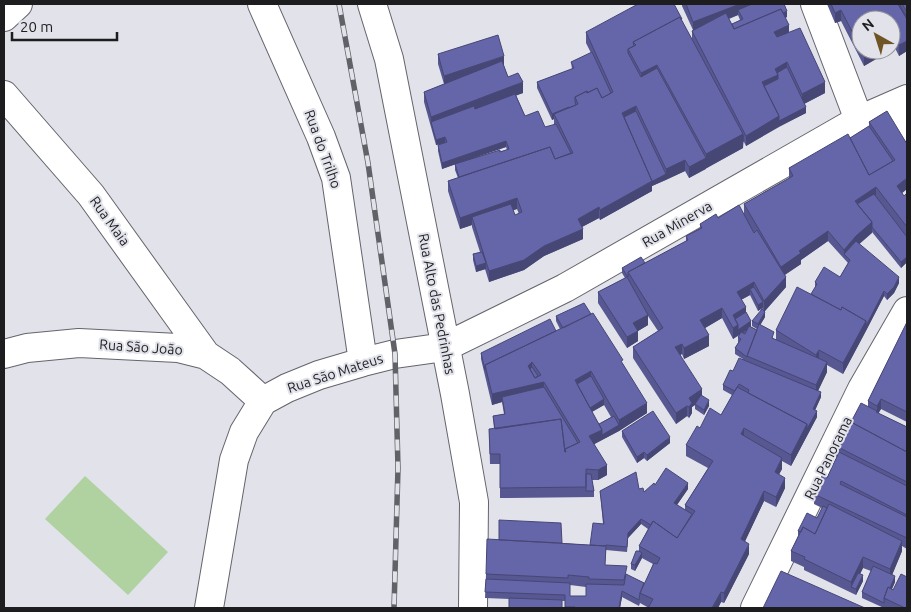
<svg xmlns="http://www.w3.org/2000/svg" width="911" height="612" font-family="Ubuntu,sans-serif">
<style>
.green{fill:#b0d1a0}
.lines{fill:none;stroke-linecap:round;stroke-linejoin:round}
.street-casing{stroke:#64646c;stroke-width:30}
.street{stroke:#fff;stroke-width:28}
.rail-casing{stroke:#616267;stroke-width:5.5}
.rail{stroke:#e1e2ea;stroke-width:4;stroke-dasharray:11;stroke-linecap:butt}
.wall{fill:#575791;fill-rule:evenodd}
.shaded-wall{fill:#474776}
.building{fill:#6565a9;stroke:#474776;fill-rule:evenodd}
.labels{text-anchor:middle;stroke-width:4;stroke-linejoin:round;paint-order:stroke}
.street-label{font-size:14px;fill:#1d1d20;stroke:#e1e2ea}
</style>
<rect width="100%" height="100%" fill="#e1e2ea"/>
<path class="green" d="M 85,476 L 168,552 L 128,595 L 45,519 Z"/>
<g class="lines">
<g class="street-casing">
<path id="street" d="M 262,4 L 321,137 L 336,178 L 363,362
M 372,4 L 389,59 L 455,394 L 474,502 L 473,608
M 815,4 L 859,120
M 4,17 L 18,4
M 4,95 L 91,195 L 206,355
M 892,106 L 907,135
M 4,354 L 27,348 L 79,343 L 178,348 L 206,355 L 230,371 L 263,401
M 209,608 L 234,460 L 244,432 L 263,401 L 287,388 L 319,375 L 363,362 L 395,354 L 445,347 L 565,288 L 859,120 L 907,99
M 755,608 L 862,389 L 907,311"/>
</g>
<use href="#street" class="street"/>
<g class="rail-casing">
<path id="rail" d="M 339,4 L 368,163 L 395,354 L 398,468 L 394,608"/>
</g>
<use href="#rail" class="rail"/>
</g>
<path class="wall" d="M 682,4 L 784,4 L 787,17 L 785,18 L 789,32 L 825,93 L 804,104 L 806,113 L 779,126 L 746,146 L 744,142 L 743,142 L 743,148 L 706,168 L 706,169 L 689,178 L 685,171 L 666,180 L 652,186 L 652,191 L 600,220 L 599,218 L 582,227 L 583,239 L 544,256 L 524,270 L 489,282 L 485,269 L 476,272 L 473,260 L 473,254 L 480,252 L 472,227 L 472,225 L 460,229 L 448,191 L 448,181 L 458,178 L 455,170 L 455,164 L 442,169 L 438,151 L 438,145 L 445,143 L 436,145 L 424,102 L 424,92 L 444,84 L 438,64 L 438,54 L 504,66 L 508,77 L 523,93 L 516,95 L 525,116 L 545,127 L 554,125 L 554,119 L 552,120 L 537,88 L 537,82 L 572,69 L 571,62 L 591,53 L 586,43 L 586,32 L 682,22 L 692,39 L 692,31 L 693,30 L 682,6 ZM 738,15 L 740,20 L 732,24 L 729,19 ZM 506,147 L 507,150 L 472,158 ZM 517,209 L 519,214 L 515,215 L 513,210 Z
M 827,4 L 907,4 L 907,51 L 899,56 L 895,48 L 864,66 L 841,21 L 835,23 ZM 861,20 L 891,50 L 861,50 Z
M 887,111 L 907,189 L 902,193 L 904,196 L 907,195 L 907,262 L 901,268 L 872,232 L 859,244 L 899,283 L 894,293 L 887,300 L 884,296 L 843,374 L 827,365 L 827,372 L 818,391 L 821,397 L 815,410 L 817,417 L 791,466 L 782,461 L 782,469 L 779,474 L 785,488 L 776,507 L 764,501 L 745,541 L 749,554 L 724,603 L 721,602 L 718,608 L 648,608 L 649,608 L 640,603 L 639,606 L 622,597 L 620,608 L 565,608 L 565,601 L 485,598 L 486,574 L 562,543 L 590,545 L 603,524 L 600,491 L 639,489 L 644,492 L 655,485 L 688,489 L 677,505 L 685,510 L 685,505 L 708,468 L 686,456 L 686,445 L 700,428 L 721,415 L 732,395 L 723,390 L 723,385 L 733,371 L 743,359 L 735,354 L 735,348 L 738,343 L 738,337 L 740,334 L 733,339 L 722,318 L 705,328 L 709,346 L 684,359 L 682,354 L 680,355 L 702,396 L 709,406 L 704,415 L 695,409 L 695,405 L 692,407 L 692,413 L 689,418 L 687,416 L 676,424 L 633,358 L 633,347 L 658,331 L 648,316 L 648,325 L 638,331 L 638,341 L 627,348 L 598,303 L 598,292 L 625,278 L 622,273 L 622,268 L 645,263 L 686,241 L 686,236 L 700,228 L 700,224 L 718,218 L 744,214 L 744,204 L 789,178 L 789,168 L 850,138 L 869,126 L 869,122 ZM 828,241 L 848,263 L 840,277 L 815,282 L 815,288 L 811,294 L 776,330 L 776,339 L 774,339 L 760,325 L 765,317 L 765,311 L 786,287 L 785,275 L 801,264 L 801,260 ZM 750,295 L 758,311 L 762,308 L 764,311 L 752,321 L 752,326 L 757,329 L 757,330 L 751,327 L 741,300 ZM 641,524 L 648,529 L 639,546 L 639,551 L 631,564 L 631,569 L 635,571 L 642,558 L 653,564 L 645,583 L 605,565 L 606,550 L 627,552 L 628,538 ZM 570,585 L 586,587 L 586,596 L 570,596 Z
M 556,316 L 623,364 L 647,413 L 619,431 L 594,444 L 607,475 L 598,480 L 592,480 L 594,491 L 594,497 L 500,498 L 500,464 L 490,464 L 489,429 L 494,429 L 493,416 L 504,414 L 502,402 L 492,405 L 481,359 L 481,353 L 556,331 L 560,329 L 556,321 ZM 604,405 L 611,417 L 599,424 L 592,412 Z
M 907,322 L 907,422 L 881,409 L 878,413 L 907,427 L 907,549 L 902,546 L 902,551 L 892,575 L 895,582 L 892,589 L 907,608 L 884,608 L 862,598 L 862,592 L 871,571 L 863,568 L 860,574 L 863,581 L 856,595 L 804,570 L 804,567 L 791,561 L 791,551 L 798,536 L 798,531 L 817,518 L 822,508 L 814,504 L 814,494 L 827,478 L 837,457 L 836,457 L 836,446 L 851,422 L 868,406 L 868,401 Z
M 622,431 L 670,443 L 647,461 L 644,458 L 637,463 L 622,437 Z"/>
<path class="shaded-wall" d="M 740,4 L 766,4 L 738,10 L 738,15 L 693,32 L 693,22 Z
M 841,10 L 841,21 L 835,23 L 835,13 Z
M 787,11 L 787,17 L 734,40 Z
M 789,25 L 789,36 L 774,42 L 774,32 Z
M 895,37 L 895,48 L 864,66 L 864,55 L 874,50 L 891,50 L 891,40 Z
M 907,41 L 907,51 L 899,56 L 899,45 Z
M 504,56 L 504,66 L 444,86 L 444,76 Z
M 787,62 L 787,73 L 778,85 L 764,92 L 762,82 L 775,69 Z
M 657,65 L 657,79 L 641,88 L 641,73 Z
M 523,82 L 523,93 L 433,127 L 431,122 L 431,128 L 431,117 Z
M 825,82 L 825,93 L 802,105 L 802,94 Z
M 636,106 L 636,117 L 622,118 L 622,113 Z
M 569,107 L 569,112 L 554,114 L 554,119 L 552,120 L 552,114 Z
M 806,107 L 806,113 L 779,127 L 746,146 L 746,136 L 779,116 Z
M 743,134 L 744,136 L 743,148 L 689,178 L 689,167 L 706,158 L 706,154 Z
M 445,137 L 445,143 L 436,145 L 436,140 Z
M 506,141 L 506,147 L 442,169 L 442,163 Z
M 685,160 L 685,171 L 652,186 L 652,191 L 600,220 L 600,210 L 666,174 L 666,169 Z
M 907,178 L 907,189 L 897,197 L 897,186 Z
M 876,187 L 876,197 L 858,209 L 855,201 Z
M 517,198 L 517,209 L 475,224 L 472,217 L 472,225 L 460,229 L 460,218 Z
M 599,207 L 599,218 L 578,229 L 578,219 Z
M 872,222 L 872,233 L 856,247 L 844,254 L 844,260 L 844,250 L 856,236 Z
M 583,229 L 583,239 L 544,256 L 524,270 L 489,282 L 489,271 L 544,246 Z
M 828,231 L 828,241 L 801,260 L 801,264 L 781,277 L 781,267 L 799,251 Z
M 907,257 L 907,262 L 901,268 L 901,262 Z
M 486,263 L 486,269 L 476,272 L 476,266 Z
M 786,277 L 786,287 L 764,312 L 764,301 Z
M 899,277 L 899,283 L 894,293 L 887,300 L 887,294 Z
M 754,282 L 754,293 L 750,289 L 750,295 L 737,302 L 737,292 Z
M 884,291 L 884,296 L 866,331 L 866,326 Z
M 763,302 L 763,308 L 758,311 L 758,305 Z
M 746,307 L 746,318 L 733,320 L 733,315 Z
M 722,308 L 722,318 L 700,331 L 700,320 Z
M 765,312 L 765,317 L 758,329 L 758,324 Z
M 648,315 L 648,325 L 638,331 L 638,341 L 627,348 L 627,337 L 633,323 Z
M 751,321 L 751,327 L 733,339 L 733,328 L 738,325 Z
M 866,321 L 866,331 L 843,374 L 843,363 Z
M 709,335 L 709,346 L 684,359 L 684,348 Z
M 682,344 L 682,354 L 675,358 L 675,347 Z
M 819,350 L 819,360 L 816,366 L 816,355 Z
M 532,362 L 532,373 L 528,366 Z
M 827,362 L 827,372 L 816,395 L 816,385 Z
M 591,371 L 591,382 L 575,385 L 575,380 Z
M 544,382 L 544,392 L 502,397 L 502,402 L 492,405 L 492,394 Z
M 702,389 L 702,400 L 692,407 L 692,413 L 689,418 L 689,398 Z
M 821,392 L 821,397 L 813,415 L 813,409 Z
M 604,399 L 604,405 L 588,414 L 588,409 Z
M 881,399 L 881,409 L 877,416 L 877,406 Z
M 709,400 L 709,406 L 704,415 L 704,410 Z
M 647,403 L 647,413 L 619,431 L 619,420 Z
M 687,406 L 687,416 L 676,424 L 676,413 Z
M 817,411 L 817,417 L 791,466 L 791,455 L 807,424 Z
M 619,425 L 619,431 L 589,447 L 589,436 L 602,430 Z
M 744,428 L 744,438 L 741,434 Z
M 670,437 L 670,443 L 647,461 L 647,455 Z
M 644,452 L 644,458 L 637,463 L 637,457 Z
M 782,458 L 782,469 L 775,482 L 775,472 Z
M 607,465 L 607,475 L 598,480 L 598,470 Z
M 785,478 L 785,488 L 776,507 L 776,497 Z
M 688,483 L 688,489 L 674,509 L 674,503 Z
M 764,491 L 764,501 L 741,550 L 741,539 Z
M 641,519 L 641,524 L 628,538 L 627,552 L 628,533 Z
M 902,541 L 902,551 L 890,580 L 890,569 Z
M 749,544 L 749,554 L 724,603 L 724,593 Z
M 642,553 L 642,558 L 635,571 L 635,565 Z
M 863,557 L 863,568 L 853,588 L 851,587 L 851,582 Z
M 863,575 L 863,581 L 856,595 L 856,589 Z
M 895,576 L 895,582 L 887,600 L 885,599 Z
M 622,591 L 622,597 L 620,608 L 619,608 Z
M 721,592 L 721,602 L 718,608 L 712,608 Z"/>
<path class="building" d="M 638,4 L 674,4 L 682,19 L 681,20 L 680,17 L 633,42 L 634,46 L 628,49 L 628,53 L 641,77 L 657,68 L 706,158 L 689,167 L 685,160 L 666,169 L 636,106 L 622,113 L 652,181 L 600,210 L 599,207 L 578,219 L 583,229 L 544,246 L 524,260 L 489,271 L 472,217 L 511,204 L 515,215 L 522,212 L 517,198 L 460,218 L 448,181 L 550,147 L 555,159 L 573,153 L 554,114 L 578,104 L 575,97 L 587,91 L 587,93 L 597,88 L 602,98 L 613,92 L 586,32 Z
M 686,4 L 740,4 L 693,22 Z
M 752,4 L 784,4 L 787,11 L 783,13 L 781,9 L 734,29 L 732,24 L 743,19 L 738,10 Z
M 831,4 L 898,4 L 907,19 L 907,41 L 899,45 L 895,37 L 891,40 L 891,20 L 861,20 L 861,49 L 841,10 L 835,13 Z
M 898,4 L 899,4 L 907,17 L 907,19 Z
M 902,4 L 907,4 L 907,12 Z
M 781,9 L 789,25 L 774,32 L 777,37 L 800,28 L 825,82 L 802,94 L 787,62 L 775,69 L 778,75 L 762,82 L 779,116 L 746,136 L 692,31 L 726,13 L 734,29 Z
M 680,17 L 743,134 L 706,154 L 657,65 L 641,73 L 628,49 L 636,45 L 633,42 Z
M 498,35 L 504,56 L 444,76 L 438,54 Z
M 862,50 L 874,50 L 864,55 Z
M 592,52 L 611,93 L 602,98 L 597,88 L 587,93 L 587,91 L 575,97 L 575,102 L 576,105 L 569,108 L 569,107 L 552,114 L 537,82 L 574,68 L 571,62 Z
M 502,61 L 508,77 L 518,73 L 523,82 L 431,117 L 424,92 Z
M 787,67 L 806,107 L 779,121 L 779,116 L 764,86 L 778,79 L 778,75 L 777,73 Z
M 515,94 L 525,116 L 538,111 L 545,127 L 556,124 L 571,153 L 555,159 L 550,147 L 459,177 L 455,164 L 500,150 L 500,152 L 509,149 L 506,141 L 442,163 L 438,145 L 447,142 L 445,137 L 436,140 L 431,122 L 474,106 L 475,109 Z
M 636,111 L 666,174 L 651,182 L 652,181 L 624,117 Z
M 887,111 L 907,144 L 907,178 L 897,186 L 904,196 L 906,194 L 907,195 L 907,227 L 876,187 L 855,201 L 872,222 L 856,236 L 844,250 L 828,231 L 799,251 L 801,253 L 781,267 L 744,204 L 793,176 L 789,168 L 848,134 L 869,175 L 895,160 L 869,122 Z
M 869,126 L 893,161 L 869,175 L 850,138 Z
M 874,194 L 907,237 L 907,257 L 901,262 L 872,227 L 872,222 L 857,204 Z
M 739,205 L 754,233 L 757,230 L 786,277 L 764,301 L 754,282 L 737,292 L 746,307 L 733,315 L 738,325 L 733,328 L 722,308 L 700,320 L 709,335 L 684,348 L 682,344 L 675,347 L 702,389 L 689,398 L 692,403 L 689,407 L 687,406 L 676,413 L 633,347 L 663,328 L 628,272 L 688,240 L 686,236 L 702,228 L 700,224 L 716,214 L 718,218 Z
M 856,241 L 899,277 L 894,287 L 887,294 L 884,291 L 866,326 L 866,321 L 842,307 L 841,310 L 811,294 L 817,284 L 815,282 L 824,267 L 840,277 L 850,260 L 844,254 Z
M 482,252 L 486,263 L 476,266 L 473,254 Z
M 641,257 L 645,263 L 628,272 L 628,277 L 622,268 Z
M 627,277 L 648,315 L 633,323 L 638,331 L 627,337 L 598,292 Z
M 754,287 L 763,302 L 758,305 L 750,289 Z
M 797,287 L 841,310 L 842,307 L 866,321 L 843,363 L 819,350 L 816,355 L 776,330 Z
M 584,303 L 591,314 L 563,328 L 556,316 Z
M 762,309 L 765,312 L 758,324 L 752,321 Z
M 746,312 L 751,321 L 738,330 L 738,325 L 735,319 Z
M 593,313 L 623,360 L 621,361 L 647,403 L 619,420 L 591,371 L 575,380 L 602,430 L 589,436 L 607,465 L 598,470 L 586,469 L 586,487 L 500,488 L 500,454 L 490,454 L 489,429 L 561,419 L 565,452 L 566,452 L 565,449 L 580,442 L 544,382 L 492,394 L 485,365 ZM 532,362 L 541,375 L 535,378 L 528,366 Z
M 550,319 L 556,331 L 485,365 L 485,370 L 481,353 Z
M 907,322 L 907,412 L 881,399 L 877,406 L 868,401 Z
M 759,324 L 774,332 L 772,338 L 827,362 L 816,385 L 747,356 Z
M 749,326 L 757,330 L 748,353 L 747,357 L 735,348 L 741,339 L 738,337 L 741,332 L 745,334 Z
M 739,358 L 821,392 L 813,409 L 817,411 L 807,429 L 807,424 L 748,393 L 749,390 L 739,384 L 735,391 L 723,385 L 730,370 L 733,371 Z
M 532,367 L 538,376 L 535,378 L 530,369 Z
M 591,376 L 604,399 L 590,408 L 577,384 Z
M 544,387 L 578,443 L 565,449 L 565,452 L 561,419 L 495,429 L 493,416 L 505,414 L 502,397 Z
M 737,387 L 807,424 L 791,455 L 744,428 L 741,434 L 782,458 L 775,472 L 785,478 L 776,497 L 764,491 L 741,539 L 749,544 L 724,593 L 721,592 L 712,608 L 648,608 L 653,599 L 640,593 L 654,563 L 657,564 L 660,558 L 639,546 L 653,521 L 677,538 L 695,511 L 685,505 L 713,461 L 686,445 L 697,426 L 700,428 L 710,408 L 721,415 Z
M 701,395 L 709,400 L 704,410 L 695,404 Z
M 861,403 L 877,411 L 876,412 L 907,427 L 907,452 L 851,422 Z
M 653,411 L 670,437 L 647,455 L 644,452 L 637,457 L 622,431 Z
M 614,416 L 619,425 L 602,435 L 602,430 L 599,424 Z
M 849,421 L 907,452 L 907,482 L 836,446 Z
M 839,452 L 907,486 L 907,515 L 841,481 L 840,484 L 907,517 L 907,538 L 814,494 L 822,476 L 827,478 Z
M 666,468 L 688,483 L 674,503 L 692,514 L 677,538 L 653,521 L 651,525 L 641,519 L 628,533 L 627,547 L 606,545 L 605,546 L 590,545 L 593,523 L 604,524 L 600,491 L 636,472 L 639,489 L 643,488 L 644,492 L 654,483 L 655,485 Z
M 586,474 L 591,474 L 594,491 L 586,491 Z
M 829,504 L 902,541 L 890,569 L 863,557 L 851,582 L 804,559 L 805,557 L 791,551 L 803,527 L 815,534 Z
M 823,506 L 827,508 L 815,534 L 803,527 L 801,532 L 798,531 L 807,513 L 817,518 Z
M 499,520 L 561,523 L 562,543 L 499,540 Z
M 487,539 L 606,546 L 605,565 L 627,566 L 624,580 L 589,579 L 589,577 L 568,575 L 568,578 L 486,574 Z
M 636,551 L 639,551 L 642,553 L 635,565 L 631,564 Z
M 873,566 L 895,576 L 890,588 L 888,587 L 884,598 L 884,603 L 862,592 Z
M 781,571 L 865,608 L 763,608 Z
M 858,573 L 863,575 L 856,589 L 851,587 Z
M 626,574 L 644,583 L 640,593 L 639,600 L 622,591 L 619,608 L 575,608 L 575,607 L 565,607 L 565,595 L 485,592 L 486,579 L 570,583 L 570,596 L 586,596 L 586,584 L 624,585 Z
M 901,574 L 907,577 L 907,608 L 905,608 L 884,598 L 888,587 L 893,590 Z
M 509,598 L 562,600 L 562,608 L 509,608 Z"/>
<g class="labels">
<g class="street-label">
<text transform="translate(323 149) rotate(70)" y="5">Rua do Trilho</text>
<text transform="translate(110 221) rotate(54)" y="5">Rua Maia</text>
<text transform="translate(677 224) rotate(-30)" y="5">Rua Minerva</text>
<text transform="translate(437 304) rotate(79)" y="5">Rua Alto das Pedrinhas</text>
<text transform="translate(141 347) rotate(4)" y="5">Rua São João</text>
<text transform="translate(335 373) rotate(-18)" y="5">Rua São Mateus</text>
<text transform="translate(828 458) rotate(-64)" y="5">Rua Panorama</text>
</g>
</g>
<rect width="911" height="612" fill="none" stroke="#1d1d20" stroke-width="10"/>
<g transform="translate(876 35) rotate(321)"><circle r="24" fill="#e1e2ea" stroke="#939399"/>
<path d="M0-4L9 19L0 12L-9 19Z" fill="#6f5426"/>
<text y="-8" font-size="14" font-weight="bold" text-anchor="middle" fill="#1d1d20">N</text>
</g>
<path d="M12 32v8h105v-8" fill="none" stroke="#1d1d20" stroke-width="2.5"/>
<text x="20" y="32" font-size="15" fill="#1d1d20" stroke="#e1e2ea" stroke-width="4" paint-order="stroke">20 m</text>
</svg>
